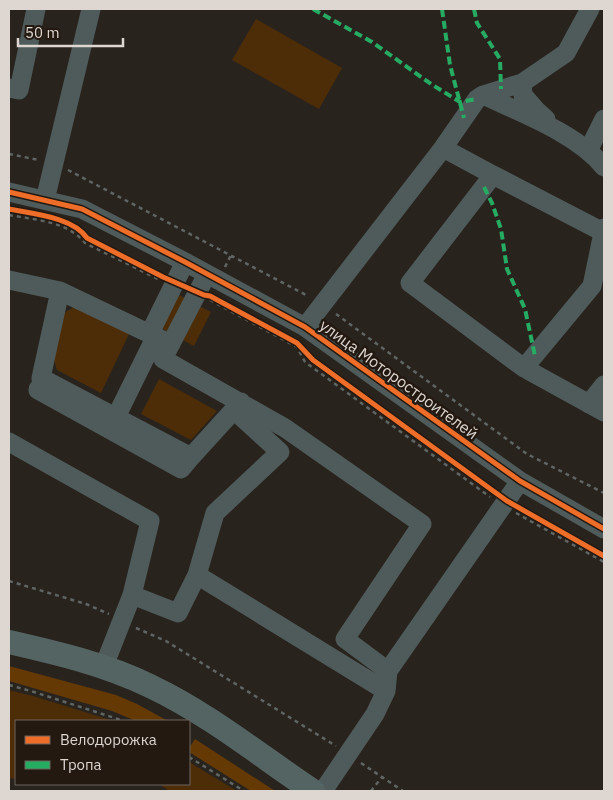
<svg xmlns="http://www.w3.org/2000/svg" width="613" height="800" font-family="'IBM Plex Sans',sans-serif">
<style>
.green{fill:#4c2d08}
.forest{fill:#643904}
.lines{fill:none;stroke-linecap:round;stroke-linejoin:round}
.path{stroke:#5e6563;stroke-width:2.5;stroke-dasharray:4 4;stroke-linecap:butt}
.minor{stroke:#4e5b5a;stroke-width:19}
.major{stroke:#546463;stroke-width:24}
.quiet{stroke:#26ab63;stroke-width:4;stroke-dasharray:8 4;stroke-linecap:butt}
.cycleway-casing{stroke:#231911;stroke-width:8}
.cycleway{stroke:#ee6e29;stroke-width:5}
.labels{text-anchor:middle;stroke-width:5;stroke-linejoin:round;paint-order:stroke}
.street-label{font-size:16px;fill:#ddd6d1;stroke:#231911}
</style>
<rect width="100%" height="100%" fill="#29231e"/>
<path class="green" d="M 256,19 L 342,68 L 319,109 L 232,60 Z
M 173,292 L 187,299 L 170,333 L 157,326 Z
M 197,305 L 211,312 L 194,346 L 181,339 Z
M 74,307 L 129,334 L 101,393 L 57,370 L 53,357 L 64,313 Z
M 159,379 L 217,411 L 191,440 L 141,414 Z
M 9,690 L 33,696 L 114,721 L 16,721 L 16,778 L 9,779 Z
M 189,762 L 237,791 L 169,791 L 159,784 L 189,784 Z"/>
<path class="forest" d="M 9,666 L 116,695 L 137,704 L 168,721 L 136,721 L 112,711 L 9,681 Z
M 195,739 L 275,791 L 251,791 L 189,752 L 189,748 Z"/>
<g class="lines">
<path class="path" d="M 9,154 L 39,160
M 68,170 L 308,296
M 9,215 C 36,220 67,221 85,243 L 158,279
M 225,267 L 231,255
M 210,300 L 297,347 L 305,362 L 490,497
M 336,314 L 527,454 L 604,493
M 516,513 L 604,562
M 9,581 L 86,604 L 109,614
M 136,628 L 166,641 L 336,746
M 9,685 L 34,692 L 124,721
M 189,757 L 244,791
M 361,763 L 403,791
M 371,791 L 382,777"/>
<path class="minor" d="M 522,83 L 523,95 L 536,110 L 546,119
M 9,88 L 19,90 L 36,9
M 483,95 C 521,113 578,134 604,167
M 443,148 L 493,175
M 588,151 L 604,119
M 9,192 L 82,209 L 185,262 L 305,327 L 520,481 L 604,529
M 45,200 L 91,9
M 603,232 L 493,175 L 410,283 L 524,368 L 604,412
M 207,274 L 163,359 L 285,428 L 422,524 L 345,639 L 388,671
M 9,280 L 60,291 L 171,344
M 60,291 L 41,378 L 191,457 L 241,402
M 305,327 L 443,148 L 477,99 L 483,95 L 522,83 L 566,53 L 590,9
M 150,333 L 185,262
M 524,368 L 592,286 L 604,228
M 38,389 L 38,390 L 181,469 L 191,457
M 589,404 L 604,385
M 116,417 L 156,336
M 9,442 L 150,521 L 132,595 L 104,666
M 197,575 L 386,691
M 132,595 L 178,613 L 197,575 L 215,513 L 280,452 L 235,411
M 323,791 L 375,714 L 386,691 L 388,671 L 520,481"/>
<path class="major" d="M 9,642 C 57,653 105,664 150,686 C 209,714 259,755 313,791"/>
<path class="quiet" d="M 313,9 L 372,42 L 431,84 L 460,102 L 477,99
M 442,9 L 450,65 L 464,118
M 474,9 L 477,23 L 500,59 L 501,89
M 484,187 L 492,203 L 501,229 L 507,269 L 525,309 L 535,356"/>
<g class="cycleway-casing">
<path id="cycleway" d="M 9,192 L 82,209 L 185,262 L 305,327 L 520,481 L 604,529
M 9,209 C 33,214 73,217 87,238 L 163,277 L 204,295 L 210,296 L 297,343 L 313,360 L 507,501 L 604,556"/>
</g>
<use href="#cycleway" class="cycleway"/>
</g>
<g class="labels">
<g class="street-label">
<text transform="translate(399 379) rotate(36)" y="6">улица Моторостроителей</text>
</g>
</g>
<rect width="613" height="800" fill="none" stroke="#ddd6d1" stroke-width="20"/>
<rect x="15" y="720" width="175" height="65" fill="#231911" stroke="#6d655e"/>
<rect x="25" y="736" width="25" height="8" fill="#ee6e29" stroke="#6d655e"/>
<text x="60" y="745" font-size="15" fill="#ddd6d1">Велодорожка</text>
<rect x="25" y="761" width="25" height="8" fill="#26ab63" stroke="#6d655e"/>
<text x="60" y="770" font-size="15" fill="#ddd6d1">Тропа</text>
<path d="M18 38v8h105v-8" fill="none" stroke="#ddd6d1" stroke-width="2.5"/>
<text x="25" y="38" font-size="15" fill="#ddd6d1" stroke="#231911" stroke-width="4" paint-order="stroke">50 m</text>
</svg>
